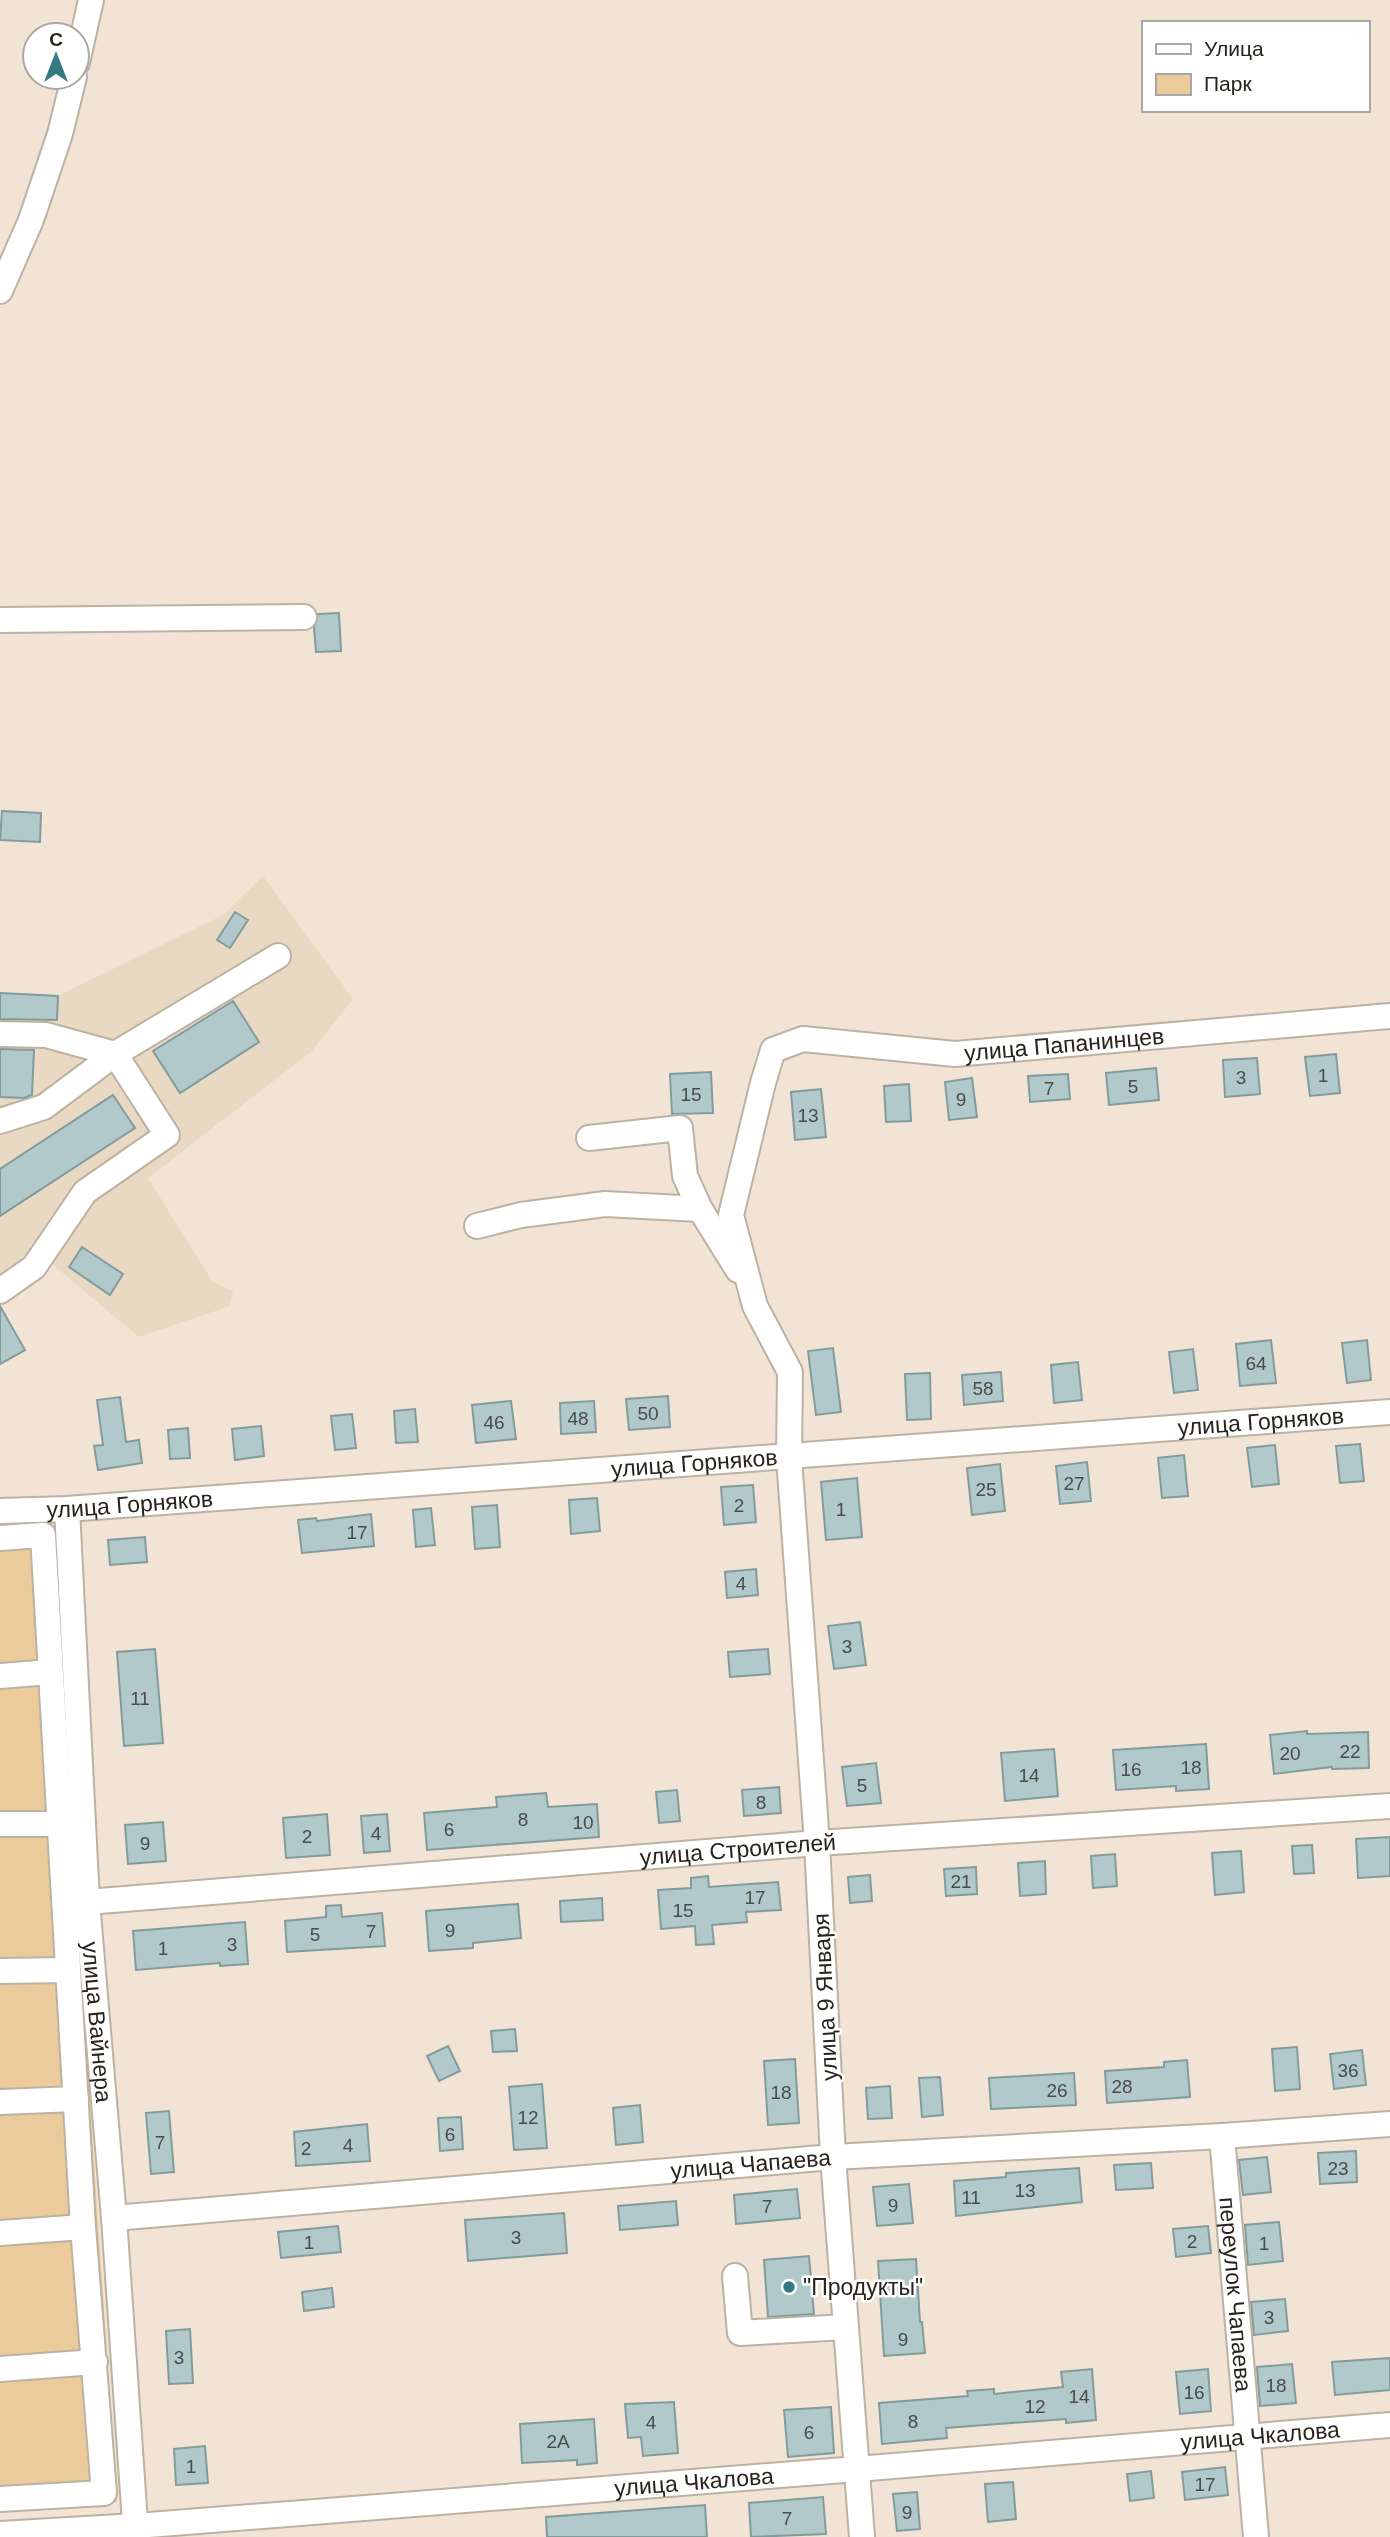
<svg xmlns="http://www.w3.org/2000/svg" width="1390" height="2537" font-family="Helvetica,sans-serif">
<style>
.built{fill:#e9d9c2}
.green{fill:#ebca9b}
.building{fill:#b1c9cb;stroke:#849b9d;stroke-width:2}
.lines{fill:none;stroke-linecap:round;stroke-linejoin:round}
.minor-casing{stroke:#bdb2a2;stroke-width:28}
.minor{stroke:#fff;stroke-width:24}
.poi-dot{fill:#327a80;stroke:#fff;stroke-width:2.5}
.labels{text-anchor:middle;stroke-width:5;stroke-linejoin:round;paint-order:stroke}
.number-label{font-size:19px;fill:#4a4c48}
.street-label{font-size:23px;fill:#27231d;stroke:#fff}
.poi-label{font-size:23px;fill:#27231d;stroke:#fff;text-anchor:start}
</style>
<rect width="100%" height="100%" fill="#f1e4d4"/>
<path class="built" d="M 263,876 L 353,999 L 312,1051 L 148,1178 L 212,1281 L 233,1291 L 230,1306 L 139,1337 L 33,1248 L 0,1275 L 0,994 L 58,996 L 223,915 Z"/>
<path class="green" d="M 51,1524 L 117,2502 L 0,2509 L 0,1527 Z"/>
<path class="building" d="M 339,613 L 341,651 L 316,652 L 314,627 L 318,614 Z
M 2,811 L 41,813 L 40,842 L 0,840 Z
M 235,912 L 248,920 L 230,948 L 217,940 Z
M 0,993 L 58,996 L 57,1020 L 0,1019 Z
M 233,1001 L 259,1042 L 180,1093 L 153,1051 Z
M 0,1049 L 34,1050 L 32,1095 L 24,1098 L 0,1097 Z
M 1336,1054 L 1340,1093 L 1310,1096 L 1305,1057 Z
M 1257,1058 L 1260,1094 L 1225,1097 L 1223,1060 Z
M 1156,1068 L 1159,1100 L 1109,1105 L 1106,1073 Z
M 711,1072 L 713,1113 L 672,1114 L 670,1074 Z
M 1068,1074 L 1070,1099 L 1030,1102 L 1028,1076 Z
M 972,1078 L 977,1117 L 949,1120 L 945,1082 Z
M 909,1084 L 911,1121 L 886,1122 L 884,1086 Z
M 821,1089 L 826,1137 L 795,1140 L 791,1092 Z
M 113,1095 L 135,1128 L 0,1216 L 0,1169 Z
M 82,1247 L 123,1274 L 110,1295 L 69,1267 Z
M 0,1306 L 25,1350 L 0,1364 Z
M 1271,1340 L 1276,1383 L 1240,1386 L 1236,1344 Z
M 1367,1340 L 1371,1380 L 1347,1383 L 1342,1343 Z
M 833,1348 L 841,1412 L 816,1415 L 808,1351 Z
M 1193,1349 L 1198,1390 L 1174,1393 L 1169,1352 Z
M 1078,1362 L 1082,1400 L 1054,1403 L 1051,1365 Z
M 1001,1372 L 1003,1401 L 964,1405 L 962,1375 Z
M 930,1373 L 931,1419 L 907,1420 L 905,1374 Z
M 668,1396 L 670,1427 L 629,1430 L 626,1399 Z
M 120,1397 L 126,1442 L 139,1440 L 142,1463 L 98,1470 L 94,1446 L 103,1445 L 97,1400 Z
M 511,1401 L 516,1439 L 476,1443 L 472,1405 Z
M 594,1401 L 596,1432 L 561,1434 L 560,1403 Z
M 415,1409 L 418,1442 L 396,1443 L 394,1411 Z
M 352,1414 L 356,1448 L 335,1450 L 331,1416 Z
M 261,1426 L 264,1456 L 235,1460 L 232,1429 Z
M 188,1428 L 190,1458 L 170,1459 L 168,1430 Z
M 1360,1444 L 1364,1481 L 1340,1483 L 1336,1446 Z
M 1275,1445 L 1279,1484 L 1252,1487 L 1247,1448 Z
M 1184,1455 L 1188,1496 L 1162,1498 L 1158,1458 Z
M 1087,1462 L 1091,1501 L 1060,1504 L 1056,1466 Z
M 1000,1464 L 1005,1511 L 972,1515 L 967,1468 Z
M 857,1478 L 862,1537 L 826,1540 L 821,1482 Z
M 753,1485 L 756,1522 L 724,1525 L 721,1487 Z
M 597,1498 L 600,1531 L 571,1534 L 569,1500 Z
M 497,1505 L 500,1547 L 475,1549 L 472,1507 Z
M 431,1508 L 435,1545 L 416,1547 L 413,1510 Z
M 371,1514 L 374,1546 L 302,1553 L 298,1520 L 316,1518 L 317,1521 Z
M 145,1537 L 147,1562 L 110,1565 L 108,1540 Z
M 756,1569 L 758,1595 L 727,1598 L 725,1572 Z
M 860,1622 L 866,1665 L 834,1669 L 828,1626 Z
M 155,1649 L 163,1743 L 124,1746 L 117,1652 Z
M 768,1649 L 770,1674 L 730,1677 L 728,1652 Z
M 1307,1731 L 1307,1734 L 1368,1732 L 1369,1768 L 1332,1769 L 1332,1767 L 1274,1774 L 1270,1735 Z
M 1206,1744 L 1209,1789 L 1176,1791 L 1176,1786 L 1116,1790 L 1113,1750 Z
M 1054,1749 L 1058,1796 L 1005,1801 L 1001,1753 Z
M 876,1763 L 881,1803 L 847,1806 L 842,1767 Z
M 779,1787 L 781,1813 L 744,1816 L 742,1790 Z
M 677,1790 L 680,1821 L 659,1823 L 656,1792 Z
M 546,1793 L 548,1807 L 597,1804 L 599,1837 L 427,1850 L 424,1813 L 497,1807 L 496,1797 Z
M 327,1814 L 330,1855 L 286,1858 L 283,1818 Z
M 387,1814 L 390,1851 L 364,1853 L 361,1816 Z
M 163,1822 L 166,1861 L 128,1864 L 125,1825 Z
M 1390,1837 L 1390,1876 L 1358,1878 L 1356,1839 Z
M 1312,1845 L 1314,1873 L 1294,1874 L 1292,1846 Z
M 1241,1851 L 1244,1892 L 1215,1895 L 1212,1853 Z
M 1115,1854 L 1117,1886 L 1093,1888 L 1091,1856 Z
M 1045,1861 L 1046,1894 L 1020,1896 L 1018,1863 Z
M 976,1867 L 977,1894 L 946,1896 L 944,1869 Z
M 870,1875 L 872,1901 L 850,1903 L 848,1877 Z
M 708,1876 L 709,1887 L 778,1882 L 781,1910 L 746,1912 L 747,1922 L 712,1925 L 714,1944 L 696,1945 L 695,1926 L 661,1929 L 658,1890 L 691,1888 L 691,1878 Z
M 602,1898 L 603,1920 L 561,1922 L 560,1901 Z
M 518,1904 L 521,1938 L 473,1943 L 473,1948 L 429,1951 L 426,1911 Z
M 341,1905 L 342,1917 L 382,1913 L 385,1946 L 287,1952 L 285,1921 L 326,1917 L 326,1906 Z
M 245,1922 L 248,1964 L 220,1966 L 220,1963 L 136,1970 L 133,1931 Z
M 515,2029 L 517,2051 L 493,2052 L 491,2031 Z
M 448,2046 L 460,2071 L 439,2081 L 427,2056 Z
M 1297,2047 L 1300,2089 L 1275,2091 L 1272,2049 Z
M 1362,2050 L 1366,2085 L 1334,2089 L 1330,2054 Z
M 795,2059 L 799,2123 L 768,2125 L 764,2061 Z
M 1187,2060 L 1190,2097 L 1107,2103 L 1105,2071 L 1164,2067 L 1164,2062 Z
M 1074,2073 L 1076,2105 L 991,2109 L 989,2078 Z
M 940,2077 L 943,2115 L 922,2117 L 919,2078 Z
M 542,2084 L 547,2148 L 514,2150 L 509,2087 Z
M 890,2086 L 892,2118 L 868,2119 L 866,2088 Z
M 640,2105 L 643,2142 L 616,2145 L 613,2108 Z
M 169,2111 L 174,2172 L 151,2174 L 146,2113 Z
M 461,2117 L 463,2149 L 440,2151 L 438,2118 Z
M 367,2124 L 370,2161 L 296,2166 L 294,2132 Z
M 1356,2151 L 1357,2182 L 1320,2184 L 1318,2153 Z
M 1267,2157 L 1271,2192 L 1243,2195 L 1239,2160 Z
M 1151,2163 L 1153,2188 L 1116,2190 L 1114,2165 Z
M 1079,2168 L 1082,2202 L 956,2216 L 954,2181 L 1006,2177 L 1006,2173 Z
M 909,2184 L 913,2223 L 877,2226 L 873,2187 Z
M 797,2189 L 800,2218 L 736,2224 L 734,2195 Z
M 676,2201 L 678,2225 L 620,2230 L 618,2206 Z
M 564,2213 L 567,2253 L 468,2261 L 465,2220 Z
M 1279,2222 L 1283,2261 L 1248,2265 L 1245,2225 Z
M 338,2226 L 341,2252 L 281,2258 L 278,2232 Z
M 1208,2226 L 1211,2253 L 1176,2257 L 1173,2229 Z
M 809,2256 L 814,2314 L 768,2317 L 764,2260 Z
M 916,2259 L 920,2322 L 922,2322 L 925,2353 L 884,2356 L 878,2261 Z
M 332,2288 L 334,2307 L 304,2311 L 302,2292 Z
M 1285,2299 L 1288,2331 L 1254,2335 L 1251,2302 Z
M 190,2329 L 193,2383 L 169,2384 L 166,2331 Z
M 1390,2358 L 1390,2390 L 1335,2395 L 1332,2362 Z
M 1292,2364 L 1296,2403 L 1260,2406 L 1257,2367 Z
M 1092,2369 L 1096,2420 L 1066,2423 L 1066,2419 L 946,2428 L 947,2438 L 882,2444 L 879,2403 L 968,2396 L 967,2391 L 994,2389 L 994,2394 L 1063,2387 L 1061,2372 Z
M 1208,2369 L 1211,2411 L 1180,2414 L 1176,2372 Z
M 674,2402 L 678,2453 L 643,2456 L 641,2437 L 628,2438 L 625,2404 Z
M 831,2407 L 834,2453 L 788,2457 L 784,2410 Z
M 594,2419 L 597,2463 L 577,2465 L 577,2460 L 522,2463 L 520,2424 Z
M 205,2446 L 208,2483 L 176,2485 L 174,2449 Z
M 1225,2467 L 1228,2495 L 1185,2500 L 1182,2472 Z
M 1151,2471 L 1154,2498 L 1130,2501 L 1127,2474 Z
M 1013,2482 L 1016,2519 L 988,2522 L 985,2484 Z
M 917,2492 L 920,2529 L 897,2531 L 893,2494 Z
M 823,2497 L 826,2534 L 751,2537 L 749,2503 Z
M 705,2505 L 707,2537 L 547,2537 L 546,2517 Z"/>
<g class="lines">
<g class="minor-casing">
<g id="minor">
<path d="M 77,63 L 91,0"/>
<path d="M 0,291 L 31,220 L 60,134 L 74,77"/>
<path d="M 0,620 L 304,617"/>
<path d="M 0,1034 L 46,1035 L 115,1054 L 278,956"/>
<path d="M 0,1121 L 44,1107 L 115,1054 L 167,1135 L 85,1192 L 34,1267 L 0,1291"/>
<path d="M 589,1138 L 680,1128 L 685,1176 L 700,1209"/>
<path d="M 477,1226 L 521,1215 L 605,1204 L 700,1209 L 738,1270"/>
<path id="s1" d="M 67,1509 L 87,1902 L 114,2218 L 136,2537"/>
<path id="s2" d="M 0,1511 L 67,1509 L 1390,1412"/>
<path d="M 0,1538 L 43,1535 L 83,2227 L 104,2493 L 0,2499"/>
<path d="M 0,1676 L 50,1672"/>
<path d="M 0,1824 L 61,1824"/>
<path id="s3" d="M 87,1902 L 817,1843 L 1390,1806"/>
<path d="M 0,1971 L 68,1970"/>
<path d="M 0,2102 L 76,2099"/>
<path id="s4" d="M 1222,2136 L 1256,2537"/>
<path id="s5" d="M 114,2218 L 833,2157 L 1222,2136 L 1390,2124"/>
<path d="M 0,2233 L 83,2227"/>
<path d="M 735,2276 L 740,2333 L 846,2327"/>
<path d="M 0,2369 L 95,2362"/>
<path id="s6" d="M 0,2534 L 136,2526 L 857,2469 L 1390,2425"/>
<path id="s7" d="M 862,2537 L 833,2157 L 817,1843 L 789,1458 L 790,1372 L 755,1306 L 731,1215 L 763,1083 L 773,1050 L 803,1039 L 955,1054 L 1390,1016"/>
</g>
</g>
<use href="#minor" class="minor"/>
</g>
<circle class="poi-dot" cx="789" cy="2287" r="7"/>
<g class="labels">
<g class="number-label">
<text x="1323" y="1082">1</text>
<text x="1241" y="1084">3</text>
<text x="1133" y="1093">5</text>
<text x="1049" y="1095">7</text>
<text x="691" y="1101">15</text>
<text x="961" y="1106">9</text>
<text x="808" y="1122">13</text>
<text x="1256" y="1370">64</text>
<text x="983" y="1395">58</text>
<text x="648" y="1420">50</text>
<text x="578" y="1425">48</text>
<text x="494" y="1429">46</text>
<text x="1074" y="1490">27</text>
<text x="986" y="1496">25</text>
<text x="739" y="1512">2</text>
<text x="841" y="1516">1</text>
<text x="357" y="1539">17</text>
<text x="741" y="1590">4</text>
<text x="847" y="1653">3</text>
<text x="140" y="1705">11</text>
<text x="1350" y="1758">22</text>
<text x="1290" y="1760">20</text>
<text x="1191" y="1774">18</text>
<text x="1131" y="1776">16</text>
<text x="1029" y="1782">14</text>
<text x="862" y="1792">5</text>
<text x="761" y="1809">8</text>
<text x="523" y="1826">8</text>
<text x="583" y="1829">10</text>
<text x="449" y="1836">6</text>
<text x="376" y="1840">4</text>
<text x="307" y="1843">2</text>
<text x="145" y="1850">9</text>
<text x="961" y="1888">21</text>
<text x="755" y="1904">17</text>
<text x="683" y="1917">15</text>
<text x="450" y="1937">9</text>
<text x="371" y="1938">7</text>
<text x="315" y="1941">5</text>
<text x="232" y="1951">3</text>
<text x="163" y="1955">1</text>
<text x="1348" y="2077">36</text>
<text x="1122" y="2093">28</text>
<text x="1057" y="2097">26</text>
<text x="781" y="2099">18</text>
<text x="528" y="2124">12</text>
<text x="450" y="2141">6</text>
<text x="160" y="2149">7</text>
<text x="348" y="2152">4</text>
<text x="306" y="2155">2</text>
<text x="1338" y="2175">23</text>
<text x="1025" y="2197">13</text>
<text x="971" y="2204">11</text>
<text x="893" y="2212">9</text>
<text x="767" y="2213">7</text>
<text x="516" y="2244">3</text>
<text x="1192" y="2248">2</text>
<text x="309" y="2249">1</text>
<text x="1264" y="2250">1</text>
<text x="1269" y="2324">3</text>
<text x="903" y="2346">9</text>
<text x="179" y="2364">3</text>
<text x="1276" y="2392">18</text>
<text x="1194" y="2399">16</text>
<text x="1079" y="2403">14</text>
<text x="1035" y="2413">12</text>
<text x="913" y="2428">8</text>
<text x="651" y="2429">4</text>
<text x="809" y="2439">6</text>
<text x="558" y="2448">2А</text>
<text x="191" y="2473">1</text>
<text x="1205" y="2491">17</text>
<text x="907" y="2519">9</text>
<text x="787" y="2525">7</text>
</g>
<g class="street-label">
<text dy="8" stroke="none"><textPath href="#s7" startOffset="1801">улица Папанинцев</textPath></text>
<text dy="8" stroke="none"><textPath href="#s2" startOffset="1264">улица Горняков</textPath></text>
<text dy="8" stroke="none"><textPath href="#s2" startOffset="696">улица Горняков</textPath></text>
<text dy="8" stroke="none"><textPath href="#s2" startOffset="130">улица Горняков</textPath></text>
<text dy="8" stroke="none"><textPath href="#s3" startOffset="653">улица Строителей</textPath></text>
<text transform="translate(825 1997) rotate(-93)" y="8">улица 9 Января</text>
<text dy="8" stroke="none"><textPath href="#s1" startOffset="514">улица Вайнера</textPath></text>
<text dy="8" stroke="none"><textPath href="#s5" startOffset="639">улица Чапаева</textPath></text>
<text dy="8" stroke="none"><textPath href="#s4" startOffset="159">переулок Чапаева</textPath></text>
<text dy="8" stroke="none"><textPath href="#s6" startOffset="1264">улица Чкалова</textPath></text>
<text dy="8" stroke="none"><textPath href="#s6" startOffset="696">улица Чкалова</textPath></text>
</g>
<g class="poi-label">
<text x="803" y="2295">"Продукты"</text>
</g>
</g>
<rect x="1142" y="21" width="228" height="91" fill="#ffffff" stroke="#a9a7a5" stroke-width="2"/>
<rect x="1156" y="44" width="35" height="10" fill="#ffffff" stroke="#a9a7a5" stroke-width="2"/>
<text x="1204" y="56" font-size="21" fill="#27231d">Улица</text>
<rect x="1156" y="74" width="35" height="21" fill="#ebca9b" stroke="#a9a7a5" stroke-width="2"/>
<text x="1204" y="91" font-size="21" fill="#27231d">Парк</text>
<g transform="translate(56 56)"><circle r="33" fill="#ffffff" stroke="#a9a7a5" stroke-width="2"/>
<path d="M0-5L12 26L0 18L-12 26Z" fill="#327a80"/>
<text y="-10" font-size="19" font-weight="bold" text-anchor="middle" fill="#27231d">С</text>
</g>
</svg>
